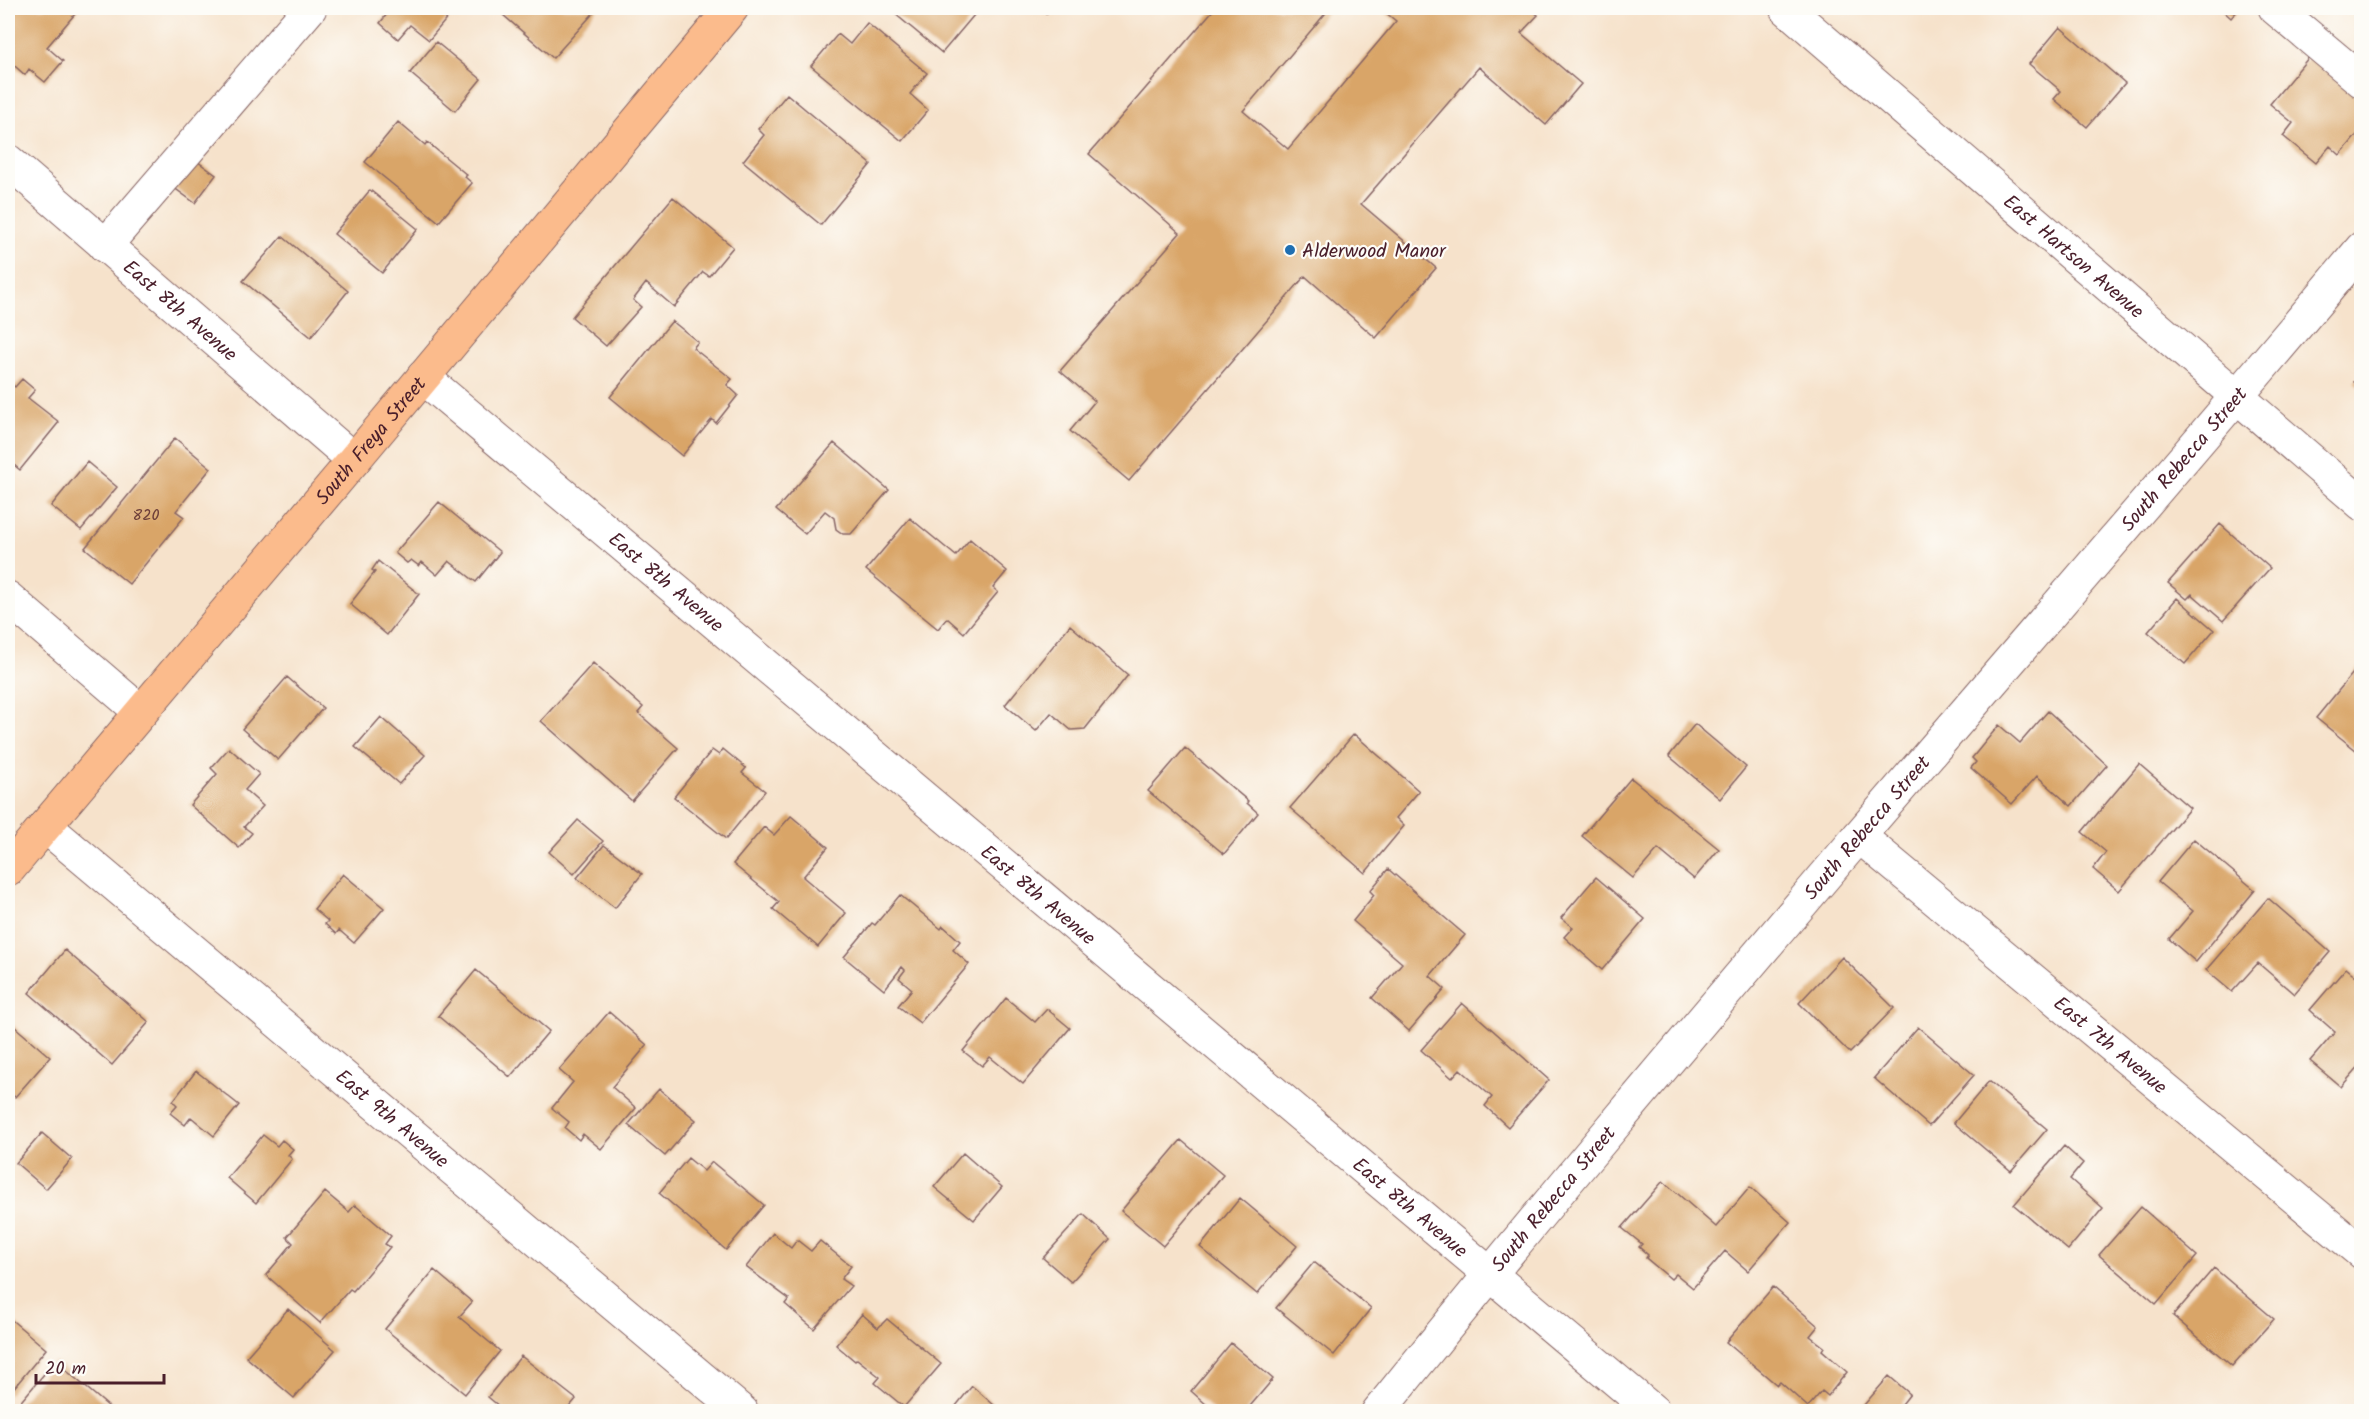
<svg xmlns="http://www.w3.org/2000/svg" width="2369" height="1419" font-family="Kalam,sans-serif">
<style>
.building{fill:#d9a567}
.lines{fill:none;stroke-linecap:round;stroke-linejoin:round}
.minor-casing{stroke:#866363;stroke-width:35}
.major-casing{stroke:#866363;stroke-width:35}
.minor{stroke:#fff;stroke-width:33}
.major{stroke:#fbbb8c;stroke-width:33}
.poi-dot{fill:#1f6fb2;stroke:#fdfcf7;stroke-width:2}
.labels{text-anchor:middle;stroke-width:4.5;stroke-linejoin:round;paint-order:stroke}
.number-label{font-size:16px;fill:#6e403a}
.poi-label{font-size:20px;fill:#4a1f2b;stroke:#fdfcf7;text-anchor:start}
.street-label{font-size:20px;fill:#4a1f2b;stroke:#fdfcf7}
</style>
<rect width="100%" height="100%" fill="#fdfcf7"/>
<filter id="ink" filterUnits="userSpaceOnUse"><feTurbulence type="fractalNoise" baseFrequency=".0167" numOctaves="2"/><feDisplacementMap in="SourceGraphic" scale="12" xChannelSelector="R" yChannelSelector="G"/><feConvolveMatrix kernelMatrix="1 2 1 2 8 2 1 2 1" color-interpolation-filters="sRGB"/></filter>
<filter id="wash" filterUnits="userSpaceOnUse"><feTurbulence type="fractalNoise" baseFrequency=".008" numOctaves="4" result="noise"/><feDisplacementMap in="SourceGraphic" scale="24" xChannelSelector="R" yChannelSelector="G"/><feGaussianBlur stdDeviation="1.35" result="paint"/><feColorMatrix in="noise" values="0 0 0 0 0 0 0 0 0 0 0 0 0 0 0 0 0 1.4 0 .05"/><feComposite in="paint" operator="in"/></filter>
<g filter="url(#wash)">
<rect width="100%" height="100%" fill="#f6e2cb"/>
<g id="blocks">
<path class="building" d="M 8,8 L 80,8 L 47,47 L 63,61 L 45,82 L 29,69 L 25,75 L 8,60 Z
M 388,8 L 450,8 L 454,10 L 429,40 L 410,25 L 398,39 L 380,23 L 391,9 Z
M 495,8 L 598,8 L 553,58 Z
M 888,8 L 980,8 L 942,53 Z
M 1038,8 L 1052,8 L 1046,14 Z
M 1215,8 L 1330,8 L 1243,111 L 1288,149 L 1396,21 L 1380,8 L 1529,8 L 1538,15 L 1521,33 L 1581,84 L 1546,125 L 1479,67 L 1361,204 L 1436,268 L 1376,338 L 1305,276 L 1129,481 L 1070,431 L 1095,401 L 1060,371 L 1180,233 L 1089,154 Z
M 2220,8 L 2240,8 L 2231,18 Z
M 867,23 L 927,73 L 910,94 L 928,110 L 902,141 L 811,66 L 838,34 L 850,44 Z
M 2060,27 L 2125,83 L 2087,127 L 2054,99 L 2061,91 L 2029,64 Z
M 436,42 L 481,79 L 455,111 L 410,73 Z
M 2309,57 L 2362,100 L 2362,129 L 2340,155 L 2330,146 L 2316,163 L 2283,136 L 2293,123 L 2270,104 Z
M 787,94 L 871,164 L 821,225 L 743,161 L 764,135 L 758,129 Z
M 398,122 L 425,145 L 427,142 L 467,175 L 465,177 L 472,183 L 439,222 L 365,162 Z
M 194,159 L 216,175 L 195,203 L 173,187 Z
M 370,190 L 418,229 L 382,273 L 334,234 Z
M 673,197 L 733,247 L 709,276 L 703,272 L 674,307 L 646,283 L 633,300 L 641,307 L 606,346 L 572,317 Z
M 282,236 L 348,291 L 311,337 L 243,281 Z
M 672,321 L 698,342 L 693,348 L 732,379 L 727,385 L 738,395 L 716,423 L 712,419 L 682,456 L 610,397 Z
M 2362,373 L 2362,388 L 2354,382 Z
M 22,379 L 35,390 L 28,398 L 59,422 L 20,470 L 8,460 L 8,381 L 15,387 Z
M 175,438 L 211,468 L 176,511 L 184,517 L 129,584 L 85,548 Z
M 834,443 L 889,490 L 851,534 L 843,534 L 836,529 L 834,518 L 825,511 L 805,534 L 776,510 Z
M 87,462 L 117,487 L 81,530 L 51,506 Z
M 439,502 L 500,552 L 476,582 L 449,561 L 437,575 L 422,562 L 419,566 L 411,560 L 407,563 L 395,553 Z
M 910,518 L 956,556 L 970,539 L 1007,571 L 993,588 L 998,592 L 964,633 L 947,618 L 938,629 L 866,570 Z
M 2220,524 L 2270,568 L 2223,621 L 2192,594 L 2187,599 L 2168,583 Z
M 378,561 L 419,594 L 387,635 L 350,604 L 375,572 L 372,570 Z
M 2177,598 L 2214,630 L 2185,664 L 2148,632 Z
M 1070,625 L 1128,675 L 1085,729 L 1071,730 L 1051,713 L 1036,731 L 1005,705 Z
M 2362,662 L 2362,755 L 2316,718 Z
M 593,663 L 643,707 L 638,713 L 678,748 L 632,801 L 541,721 Z
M 287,677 L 323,708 L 278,760 L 242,729 Z
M 2048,711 L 2107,765 L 2071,806 L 2037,776 L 2012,804 L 1971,768 L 1976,762 L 1972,758 L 1999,725 L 2020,743 Z
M 381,717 L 425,755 L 399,784 L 355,747 Z
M 1695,724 L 1746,767 L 1720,799 L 1669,756 Z
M 1354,734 L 1419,791 L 1396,818 L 1404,826 L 1365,873 L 1290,808 Z
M 229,748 L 259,774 L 245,790 L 263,806 L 244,827 L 252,833 L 239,848 L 190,805 L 217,774 L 211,768 Z
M 1185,748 L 1248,801 L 1247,803 L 1258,813 L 1224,854 L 1148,791 Z
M 723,749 L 746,768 L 742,773 L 765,791 L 726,839 L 674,797 L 712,750 L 719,755 Z
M 2139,764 L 2190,808 L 2119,891 L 2093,869 L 2106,852 L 2082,832 Z
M 1631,778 L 1719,849 L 1694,879 L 1658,849 L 1633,878 L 1582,836 Z
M 791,816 L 828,847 L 803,877 L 846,913 L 818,947 L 773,909 L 779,902 L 733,864 L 764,827 L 774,835 Z
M 578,820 L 603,841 L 574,874 L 549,852 Z
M 2194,839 L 2255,890 L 2196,962 L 2169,939 L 2193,911 L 2158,882 Z
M 604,845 L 642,874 L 615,908 L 577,878 Z
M 1388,869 L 1465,935 L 1430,976 L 1445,989 L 1409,1031 L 1372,998 L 1402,963 L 1353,921 L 1374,895 L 1370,891 Z
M 343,874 L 384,908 L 354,943 L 339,930 L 336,934 L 325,924 L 328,921 L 314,909 Z
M 1596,877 L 1645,919 L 1602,970 L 1564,937 L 1573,927 L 1561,918 Z
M 900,895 L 941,929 L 943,926 L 960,941 L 953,950 L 969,964 L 920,1023 L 898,1006 L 912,989 L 899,978 L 905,970 L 902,967 L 884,990 L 844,957 L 872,923 L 875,925 Z
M 2268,898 L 2330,952 L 2294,994 L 2258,963 L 2232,992 L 2206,970 Z
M 65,950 L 149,1022 L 112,1065 L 29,993 Z
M 1842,957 L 1894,1008 L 1850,1053 L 1799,1003 Z
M 2346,968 L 2362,981 L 2362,1063 L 2341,1087 L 2310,1061 L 2335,1032 L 2310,1010 Z
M 476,970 L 549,1031 L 510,1077 L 438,1016 Z
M 1006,998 L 1035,1022 L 1047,1009 L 1070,1028 L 1023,1084 L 990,1057 L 982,1066 L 963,1051 Z
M 1462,1003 L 1549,1080 L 1508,1127 L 1485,1106 L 1492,1097 L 1460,1069 L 1452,1078 L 1421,1050 Z
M 609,1012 L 647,1045 L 612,1087 L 636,1108 L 601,1149 L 583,1134 L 579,1140 L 565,1128 L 569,1122 L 552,1108 L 573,1082 L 559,1070 Z
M 8,1021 L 50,1057 L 15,1097 L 8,1091 Z
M 1918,1027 L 1974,1075 L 1929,1126 L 1874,1078 Z
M 196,1071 L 239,1105 L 214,1136 L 191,1117 L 185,1125 L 170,1113 L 177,1105 L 173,1101 Z
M 1989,1081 L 2047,1129 L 2011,1171 L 1954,1123 Z
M 659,1089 L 696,1120 L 665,1156 L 628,1125 Z
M 42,1133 L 72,1159 L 46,1189 L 16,1163 Z
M 263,1135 L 277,1146 L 282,1140 L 293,1149 L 288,1155 L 292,1159 L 256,1203 L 227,1178 Z
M 1181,1140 L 1223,1175 L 1163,1246 L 1121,1211 Z
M 2064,1146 L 2083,1163 L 2070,1179 L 2103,1208 L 2068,1250 L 2014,1205 Z
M 963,1153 L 1002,1187 L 974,1220 L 934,1187 Z
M 688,1158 L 704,1171 L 712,1162 L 764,1205 L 726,1250 L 659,1193 Z
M 1663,1181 L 1716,1227 L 1750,1187 L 1790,1222 L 1748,1271 L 1725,1251 L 1693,1288 L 1676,1274 L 1671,1279 L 1646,1258 L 1648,1255 L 1639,1247 L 1642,1244 L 1622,1228 Z
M 325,1192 L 349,1212 L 355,1205 L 391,1236 L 385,1244 L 390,1247 L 353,1291 L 350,1289 L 320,1323 L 266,1275 L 293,1243 L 287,1237 Z
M 1240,1198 L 1297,1246 L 1257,1294 L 1200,1247 Z
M 2141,1207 L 2197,1256 L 2156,1304 L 2099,1255 Z
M 1083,1214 L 1110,1239 L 1071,1282 L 1043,1258 Z
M 773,1233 L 791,1248 L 797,1240 L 811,1251 L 820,1241 L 851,1266 L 841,1279 L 851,1286 L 814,1329 L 785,1304 L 789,1299 L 746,1267 Z
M 1314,1262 L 1371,1308 L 1334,1355 L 1276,1308 Z
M 2214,1268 L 2274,1319 L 2232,1366 L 2173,1316 Z
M 434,1270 L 472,1302 L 459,1317 L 500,1351 L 465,1394 L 385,1329 Z
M 1773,1287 L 1818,1326 L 1810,1336 L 1824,1347 L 1822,1350 L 1847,1372 L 1828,1396 L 1822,1391 L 1808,1407 L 1780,1382 L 1777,1385 L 1726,1342 Z
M 288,1309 L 335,1350 L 294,1398 L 246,1357 Z
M 862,1314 L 878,1328 L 887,1319 L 941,1364 L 904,1407 L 875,1383 L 880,1377 L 857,1359 L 855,1361 L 836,1345 Z
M 8,1317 L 46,1349 L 8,1395 Z
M 1231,1343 L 1273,1379 L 1245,1412 L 1215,1412 L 1191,1391 Z
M 521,1356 L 576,1399 L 565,1412 L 506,1412 L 488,1397 Z
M 55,1361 L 115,1412 L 12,1412 Z
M 1889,1376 L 1910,1394 L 1899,1408 L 1903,1412 L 1858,1412 Z
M 972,1386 L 1002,1412 L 951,1412 Z"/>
</g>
</g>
<g filter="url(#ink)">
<use href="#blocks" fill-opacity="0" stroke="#866363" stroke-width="1.5"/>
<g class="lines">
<g class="minor-casing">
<g id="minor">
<path id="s1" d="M 1786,8 L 2362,504"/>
<path d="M 2275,8 L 2362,81"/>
<path id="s2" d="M 8,161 L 354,460"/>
<path d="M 105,246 L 310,8"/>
<path id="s3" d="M 423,377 L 1654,1412"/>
<path d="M 8,598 L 141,712"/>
<path id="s4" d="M 45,826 L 742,1412"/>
<path id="s5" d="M 1859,836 L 2362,1253"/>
<path id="s6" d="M 1378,1412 C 1535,1217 1697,1026 1859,836 C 2027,640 2197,446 2362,248"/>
</g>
</g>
<g class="major-casing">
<g id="major">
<path id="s7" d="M 8,870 L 354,460 L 732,8"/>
</g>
</g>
<use href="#minor" class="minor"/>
<use href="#major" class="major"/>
</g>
</g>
<circle class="poi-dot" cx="1290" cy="250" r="6"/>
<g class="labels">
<g class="number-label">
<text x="146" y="520">820</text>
</g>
<g class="poi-label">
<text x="1302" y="257">Alderwood Manor</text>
</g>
<g class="street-label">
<text dy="7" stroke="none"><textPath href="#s1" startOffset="380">East Hartson Avenue</textPath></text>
<text dy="7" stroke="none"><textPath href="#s2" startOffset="228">East 8th Avenue</textPath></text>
<text dy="7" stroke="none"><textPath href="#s7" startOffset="562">South Freya Street</textPath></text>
<text dy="7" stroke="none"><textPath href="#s6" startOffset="1248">South Rebecca Street</textPath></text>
<text dy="7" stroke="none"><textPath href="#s3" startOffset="318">East 8th Avenue</textPath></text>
<text dy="7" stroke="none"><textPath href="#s6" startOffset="762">South Rebecca Street</textPath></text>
<text dy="7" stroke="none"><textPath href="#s3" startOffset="804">East 8th Avenue</textPath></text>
<text dy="7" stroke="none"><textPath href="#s5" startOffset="327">East 7th Avenue</textPath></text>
<text dy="7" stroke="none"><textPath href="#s4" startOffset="454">East 9th Avenue</textPath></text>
<text dy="7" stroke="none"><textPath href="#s6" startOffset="276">South Rebecca Street</textPath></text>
<text dy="7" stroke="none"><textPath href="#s3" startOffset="1290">East 8th Avenue</textPath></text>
</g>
</g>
<rect width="2369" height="1419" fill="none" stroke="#fdfcf7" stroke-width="30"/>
<path d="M36 1374v9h128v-9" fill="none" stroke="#4a1f2b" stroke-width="3"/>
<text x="45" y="1374" font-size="18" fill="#4a1f2b" stroke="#fdfcf7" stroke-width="4.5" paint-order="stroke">20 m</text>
</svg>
